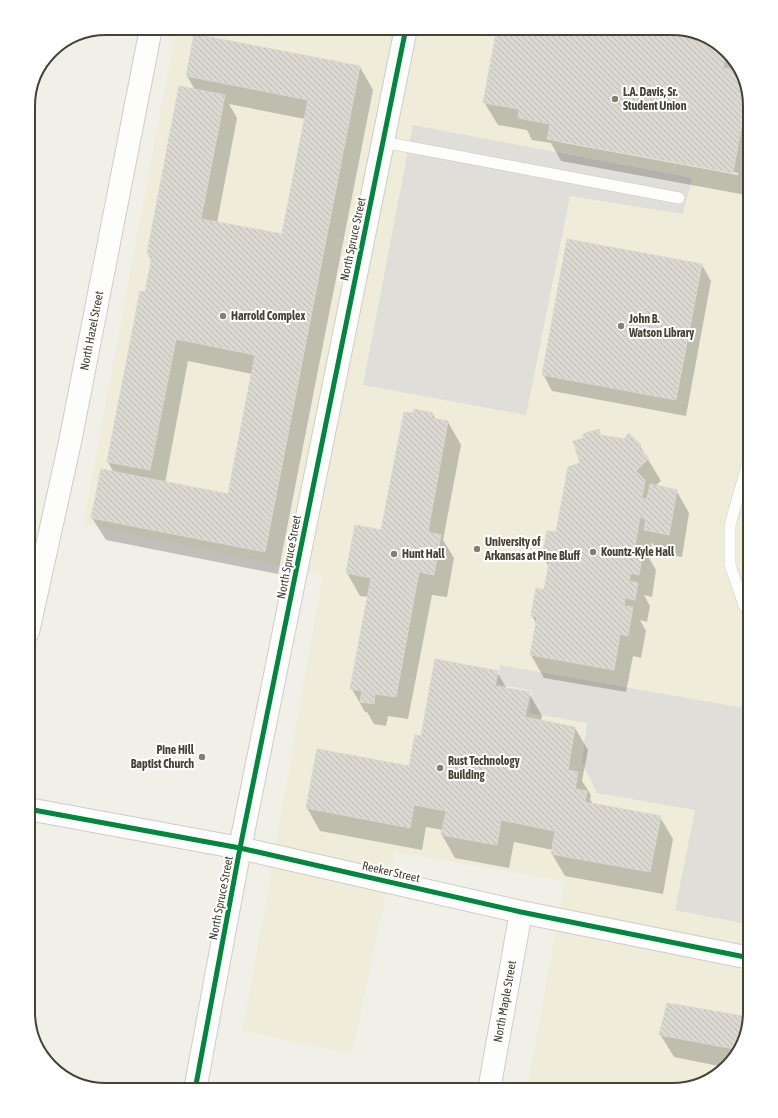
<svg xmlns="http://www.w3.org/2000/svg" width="778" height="1118" font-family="'Asap Condensed',sans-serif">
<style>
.education{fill:#efedd9}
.parking{fill:#dfded8}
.shadow{fill:#0003;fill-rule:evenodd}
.building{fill:url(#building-back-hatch);stroke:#d9d7ce}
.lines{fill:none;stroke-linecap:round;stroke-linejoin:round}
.service-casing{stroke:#cecdc6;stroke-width:12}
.minor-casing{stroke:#cecdc6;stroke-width:24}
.tertiary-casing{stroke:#cecdc6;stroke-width:24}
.service{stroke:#fdfdfc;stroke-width:11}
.minor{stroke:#fdfdfc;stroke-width:22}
.tertiary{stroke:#fdfdfc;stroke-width:22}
.cycleway-casing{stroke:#fff;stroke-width:8}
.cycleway{stroke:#00873e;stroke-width:5}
.poi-dot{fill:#827f73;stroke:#fff;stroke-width:1.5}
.labels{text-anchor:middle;stroke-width:4;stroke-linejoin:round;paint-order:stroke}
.poi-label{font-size:12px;font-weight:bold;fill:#474334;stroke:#fff;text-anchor:start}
.street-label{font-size:12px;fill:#474334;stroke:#fff}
.rim{fill:none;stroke:#474334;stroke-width:2}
</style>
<defs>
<pattern id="building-back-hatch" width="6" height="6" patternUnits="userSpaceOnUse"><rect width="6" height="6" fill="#dad8d1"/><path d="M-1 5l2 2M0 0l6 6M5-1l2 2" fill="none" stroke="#bcbbb4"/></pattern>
</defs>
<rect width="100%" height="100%" fill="#f0efe8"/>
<path class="education" d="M 176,28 L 677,28 L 715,41 L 740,67 L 750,106 L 750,1012 L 739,1051 L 711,1080 L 672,1090 L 527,1090 L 565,881 L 395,852 L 352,1054 L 243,1031 L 323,574 L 83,524 Z"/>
<path class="parking" d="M 413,125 L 692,178 L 683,214 L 570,196 L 526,415 L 363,385 Z
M 500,665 L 738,707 L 750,704 L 750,904 L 746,924 L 675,910 L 695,810 L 597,793 L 582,762 L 587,723 L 529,713 L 532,691 L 498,684 Z"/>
<path class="shadow" d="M 677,28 L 715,41 L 739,67 L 739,72 L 741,72 L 750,106 L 750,172 L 746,195 L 561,161 L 551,143 L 532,140 L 527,130 L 498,125 L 484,102 ZM 559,140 L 738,173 L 738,175 L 559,142 Z
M 195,35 L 360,67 L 373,90 L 278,574 L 106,540 L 92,518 L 114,473 L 108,462 L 152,261 L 148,254 L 195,90 L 187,76 ZM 229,104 L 305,119 L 283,235 L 217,223 L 237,118 ZM 188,361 L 252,374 L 229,495 L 165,483 Z
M 702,265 L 711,281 L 686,416 L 552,391 L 543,374 Z
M 433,414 L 436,420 L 448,422 L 461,445 L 443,540 L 454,558 L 447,597 L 432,595 L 408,719 L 388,716 L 386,726 L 374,724 L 367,712 L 365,712 L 352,689 L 369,597 L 360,596 L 347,573 L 356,526 L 382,531 Z
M 598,431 L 601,436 L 640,446 L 661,481 L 655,486 L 676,490 L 689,513 L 682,557 L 658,553 L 652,542 L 649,558 L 656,570 L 652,597 L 644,595 L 650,606 L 647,622 L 640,620 L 646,631 L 641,658 L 633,656 L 626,692 L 544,678 L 531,655 L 536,623 L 532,616 L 545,591 L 549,567 L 543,557 L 557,533 L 581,464 L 585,439 Z
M 497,672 L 507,689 L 529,693 L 542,716 L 541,721 L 575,728 L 588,750 L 582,781 L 591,795 L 590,799 L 593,804 L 660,817 L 673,839 L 663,894 L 565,876 L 552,854 L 553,850 L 514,842 L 509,868 L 455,858 L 442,835 L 443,830 L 426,827 L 422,850 L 320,831 L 307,808 L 410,767 L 422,737 Z
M 748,1018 L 739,1051 L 724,1067 L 674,1057 L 660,1034 Z"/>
<path class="building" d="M 497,28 L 677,28 L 715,41 L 726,52 L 723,68 L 741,71 L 747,96 L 733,173 L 547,139 L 550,124 L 518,118 L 519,109 L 483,103 Z
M 194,34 L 360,66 L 265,552 L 91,518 L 101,469 L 228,494 L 255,355 L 176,339 L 150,470 L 107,462 L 140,291 L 145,292 L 152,256 L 147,254 L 179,86 L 225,95 L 201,219 L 282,234 L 308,100 L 186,76 Z
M 567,239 L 702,264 L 676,400 L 542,375 Z
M 414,409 L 433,413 L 432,418 L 448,421 L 428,532 L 441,535 L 434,575 L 419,572 L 396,697 L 375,694 L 374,704 L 360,702 L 362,691 L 350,689 L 371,578 L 346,573 L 355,525 L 381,530 L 404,412 L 413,413 Z
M 599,429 L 600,435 L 624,439 L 629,433 L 641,445 L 639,448 L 649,458 L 636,471 L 645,480 L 642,498 L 647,499 L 650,484 L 677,490 L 669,535 L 644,530 L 646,519 L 640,517 L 635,545 L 644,547 L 639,575 L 631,573 L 629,581 L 638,583 L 635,600 L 625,598 L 624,606 L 633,607 L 628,636 L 620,634 L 614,670 L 530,655 L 537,617 L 531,616 L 536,588 L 544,590 L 550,558 L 542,557 L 547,531 L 556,532 L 568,467 L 580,463 L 573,441 L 584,438 L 583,434 Z
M 435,659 L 498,671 L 495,686 L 530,692 L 525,717 L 575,727 L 568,770 L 578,772 L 575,789 L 587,791 L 585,802 L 661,816 L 650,872 L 551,854 L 555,831 L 501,820 L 497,845 L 441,835 L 446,811 L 414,805 L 410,828 L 306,808 L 317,749 L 409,766 L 415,735 L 421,736 Z
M 667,1003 L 749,1017 L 740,1050 L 659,1035 Z"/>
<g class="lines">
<g class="service-casing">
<path id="service" d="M 383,142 L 679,198
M 750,615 L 744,605 L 730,565 L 730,525 L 750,455"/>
</g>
<g class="minor-casing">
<g id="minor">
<path id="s1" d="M 28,632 L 70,442 L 151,28"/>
<path d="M 28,809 L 240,848 L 521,912 L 750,958"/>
<path id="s2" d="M 489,1090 L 521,912"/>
</g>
</g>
<g class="tertiary-casing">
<path id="tertiary" d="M 195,1090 L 240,848 L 406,28"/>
</g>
<use href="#service" class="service"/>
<use href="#minor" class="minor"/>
<use href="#tertiary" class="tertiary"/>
<g class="cycleway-casing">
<path id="cycleway" d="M 28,809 L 240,848 L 521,912 L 750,958
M 195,1090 L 240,848 L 406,28"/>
</g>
<use href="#cycleway" class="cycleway"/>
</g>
<g class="poi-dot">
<circle cx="615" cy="99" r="4"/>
<circle cx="223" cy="316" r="4"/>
<circle cx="621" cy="326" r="4"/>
<circle cx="477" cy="549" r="4"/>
<circle cx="593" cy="552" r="4"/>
<circle cx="394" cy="554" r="4"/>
<circle cx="202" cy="757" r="4"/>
<circle cx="440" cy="768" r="4"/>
</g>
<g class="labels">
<g class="poi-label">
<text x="623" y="96">L.A. Davis, Sr.<tspan x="623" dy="14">Student Union</tspan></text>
<text x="231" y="320">Harrold Complex</text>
<text x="629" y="323">John B.<tspan x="629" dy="14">Watson Library</tspan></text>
<text x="485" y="546">University of<tspan x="485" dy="14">Arkansas at Pine Bluff</tspan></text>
<text x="601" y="556">Kountz-Kyle Hall</text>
<text x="402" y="558">Hunt Hall</text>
<text x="194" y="754" text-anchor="end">Pine Hill<tspan x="194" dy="14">Baptist Church</tspan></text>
<text x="448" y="765">Rust Technology<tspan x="448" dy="14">Building</tspan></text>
</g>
<g class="street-label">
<text transform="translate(353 239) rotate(-78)" y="4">North Spruce Street</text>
<text dy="4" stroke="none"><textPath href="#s1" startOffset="308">North Hazel Street</textPath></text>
<text transform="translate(289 557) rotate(-79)" y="4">North Spruce Street</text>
<text transform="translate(391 872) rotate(13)" y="4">Reeker Street</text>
<text transform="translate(221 898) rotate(-79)" y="4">North Spruce Street</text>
<text dy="4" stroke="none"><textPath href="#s2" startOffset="90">North Maple Street</textPath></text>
</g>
</g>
<path d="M0 0H778V1118H0ZM106 35H672A71 71 0 0 1 743 106V1012A71 71 0 0 1 672 1083H106A71 71 0 0 1 35 1012V106A71 71 0 0 1 106 35Z" fill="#fff" fill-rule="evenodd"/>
<path class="rim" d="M106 35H672A71 71 0 0 1 743 106V1012A71 71 0 0 1 672 1083H106A71 71 0 0 1 35 1012V106A71 71 0 0 1 106 35Z"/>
</svg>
